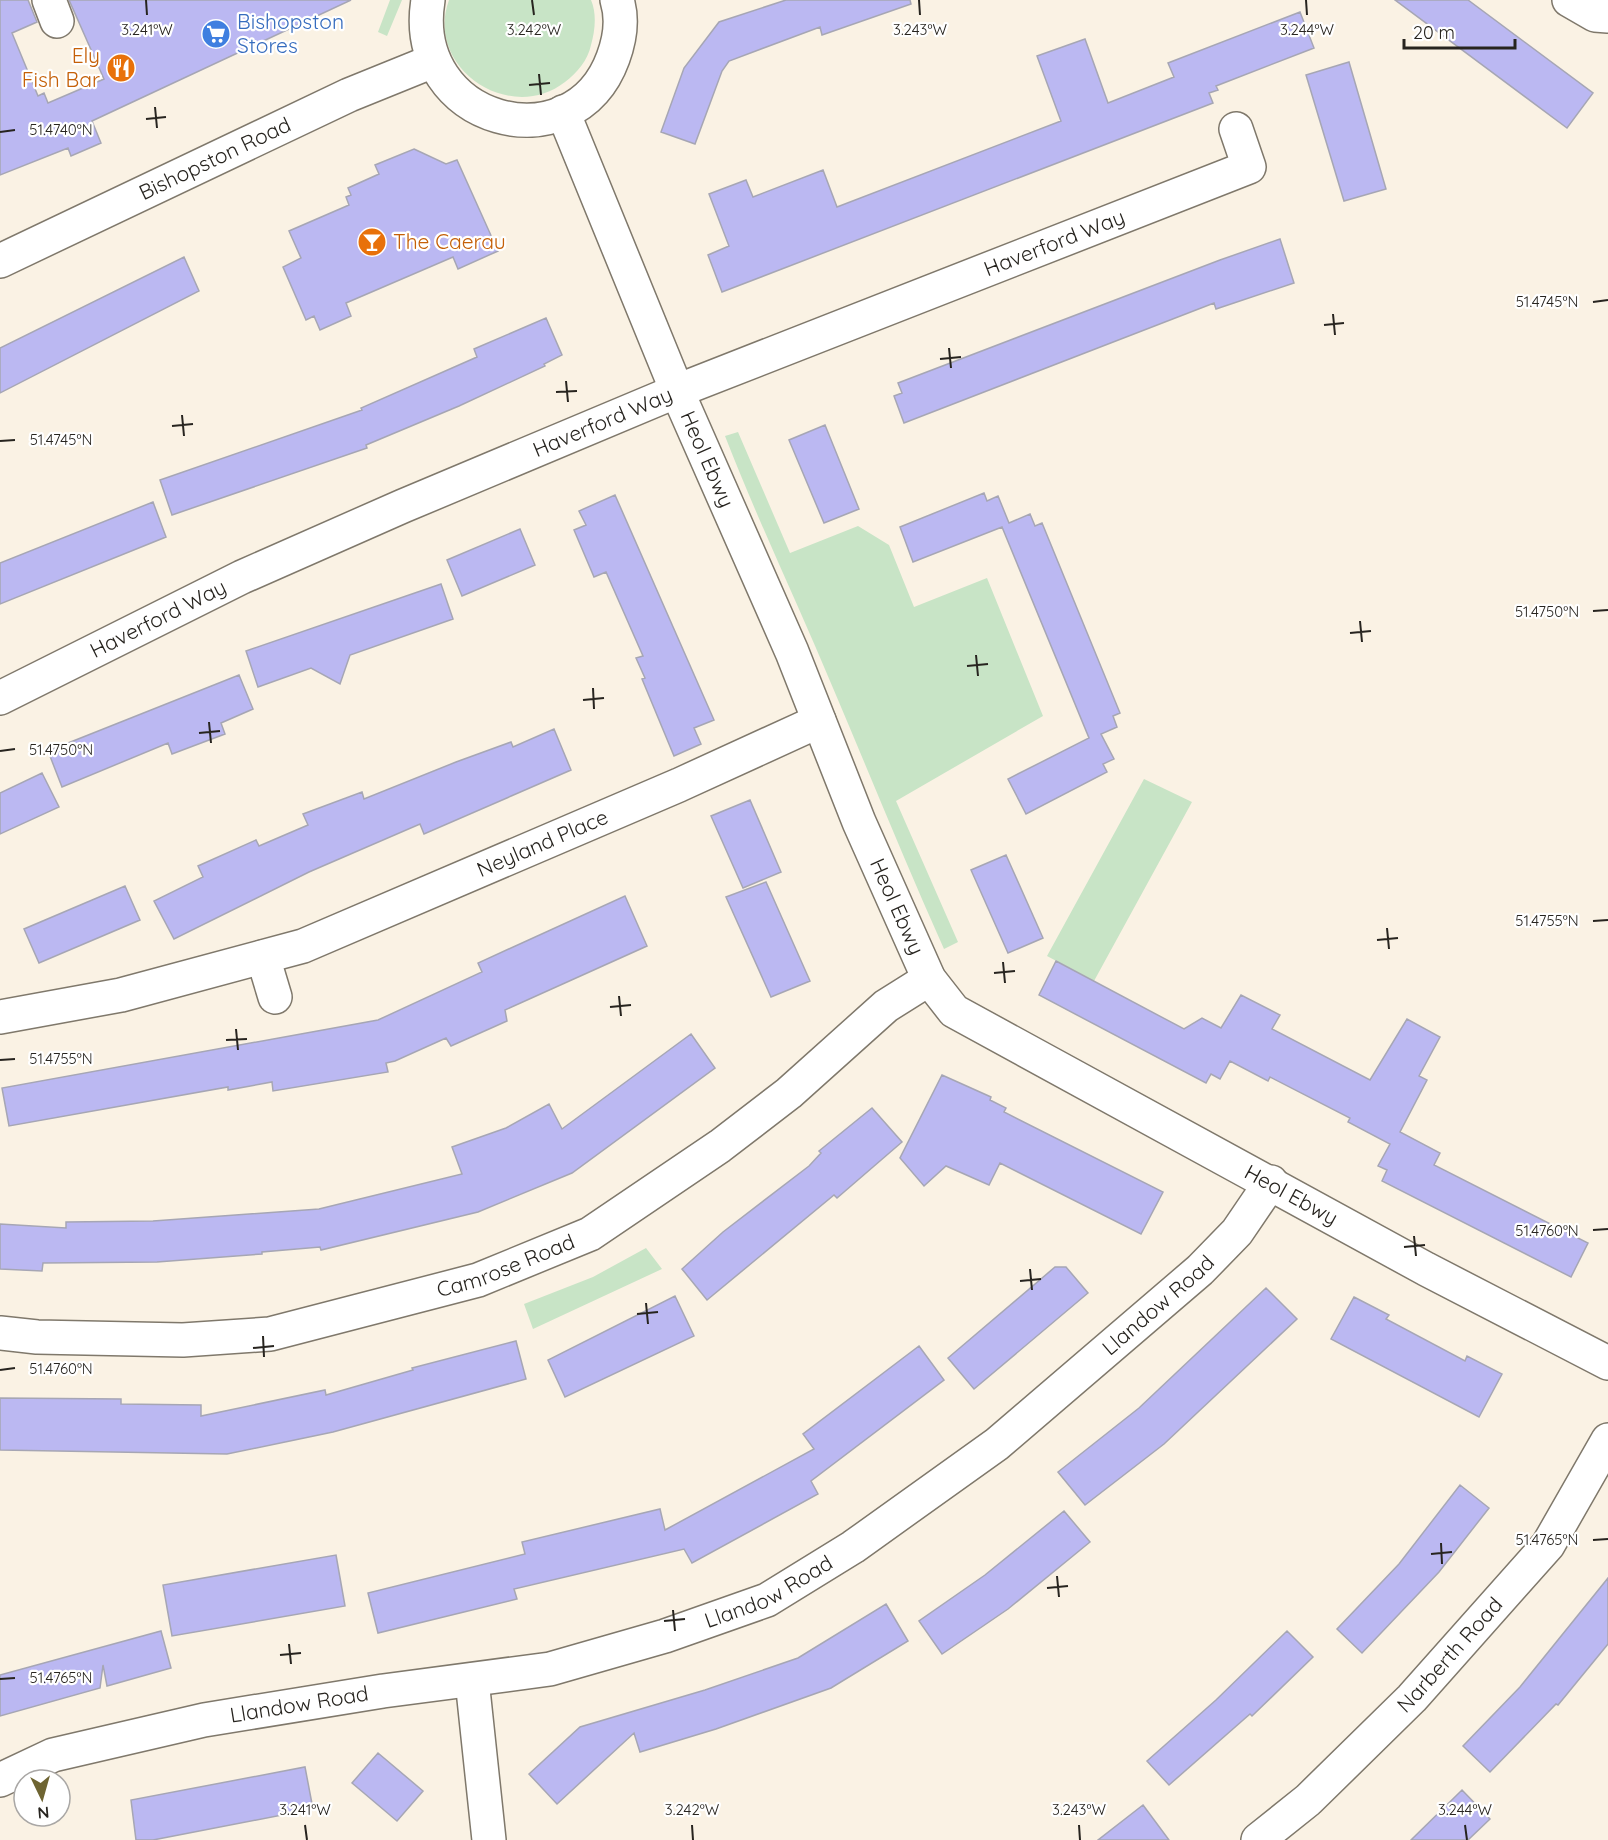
<svg xmlns="http://www.w3.org/2000/svg" width="1608" height="1840" font-family="Quicksand,sans-serif">
<style>
.green{fill:#c8e4c6}
.building{fill:#bbb8f2;stroke:#a6a6b4;stroke-width:1.5}
.lines{fill:none;stroke-linecap:round;stroke-linejoin:round}
.street-casing{stroke:#7f786b;stroke-width:36}
.street{stroke:#fff;stroke-width:33}
.ticks{fill:none;stroke:#27241f;stroke-width:2}
.labels{text-anchor:middle;stroke-width:4.5;stroke-linejoin:round;paint-order:stroke}
.shop-label{font-size:21px;fill:#366cbe;stroke:#fff;text-anchor:start}
.food-label{font-size:21px;fill:#c56008;stroke:#fff;text-anchor:end}
.street-label{font-size:21px;fill:#27241f;stroke:#fff}
.ticks-label{font-size:15px;text-anchor:middle;fill:#27241f;stroke:#fff;stroke-width:4.5;stroke-linejoin:round;paint-order:stroke}
</style>
<rect width="100%" height="100%" fill="#faf2e4"/>
<path class="green" d="M 390,0 L 402,0 L 387,36 L 378,32 Z
M 449,0 L 591,0 C 597,14 595,31 591,45 C 588,60 577,73 565,82 C 510,125 424,68 449,0 Z
M 738,432 L 790,553 L 858,526 L 889,545 L 914,607 L 987,578 L 1043,716 L 896,801 L 958,942 L 944,949 C 905,862 870,775 833,688 C 798,604 758,521 725,436 Z
M 1144,779 L 1192,802 L 1094,981 L 1047,956 Z
M 646,1248 L 662,1269 L 533,1329 L 524,1304 L 593,1277 Z"/>
<path class="building" d="M 0,0 L 28,0 L 37,22 L 12,33 L 38,96 L 44,93 L 48,103 L 104,79 L 69,0 L 351,0 L 92,121 L 101,143 L 71,156 L 68,148 L 0,175 Z
M 786,0 L 910,0 L 911,4 L 822,35 L 820,27 L 729,61 L 722,71 L 695,144 L 661,132 L 684,68 L 719,22 Z
M 1395,0 L 1468,0 L 1593,93 L 1567,128 Z
M 1300,12 L 1314,48 L 1216,86 L 1218,90 L 1209,93 L 1213,103 L 722,292 L 708,255 L 729,246 L 709,194 L 746,180 L 753,197 L 823,170 L 837,207 L 1061,121 L 1037,56 L 1085,39 L 1108,103 L 1174,77 L 1168,63 Z
M 1349,62 L 1386,189 L 1344,201 L 1306,75 Z
M 414,149 L 446,164 L 457,160 L 498,251 L 458,269 L 453,257 L 346,303 L 351,316 L 320,330 L 314,316 L 306,320 L 283,267 L 301,258 L 289,231 L 349,205 L 346,197 L 351,195 L 348,188 L 379,174 L 375,165 Z
M 1280,239 L 1294,283 L 1216,309 L 1214,303 L 904,423 L 894,396 L 902,393 L 898,383 L 1220,260 Z
M 184,257 L 199,291 L 0,393 L 0,348 Z
M 546,318 L 562,355 L 544,364 L 545,366 L 459,406 L 366,445 L 367,448 L 172,515 L 160,480 L 362,410 L 361,408 L 477,357 L 474,349 Z
M 825,425 L 859,509 L 824,523 L 789,440 Z
M 984,493 L 987,501 L 998,496 L 1009,523 L 1030,514 L 1035,526 L 1042,523 L 1120,713 L 1113,716 L 1117,727 L 1101,734 L 1114,759 L 1103,764 L 1107,772 L 1026,814 L 1008,779 L 1089,738 L 1002,527 L 913,562 L 900,527 Z
M 615,495 L 714,720 L 694,728 L 701,744 L 674,756 L 642,679 L 645,678 L 636,658 L 643,656 L 606,572 L 594,577 L 574,530 L 586,525 L 579,511 Z
M 153,502 L 166,537 L 0,604 L 0,563 Z
M 520,529 L 535,565 L 462,596 L 447,560 Z
M 441,584 L 453,619 L 350,655 L 340,684 L 311,668 L 258,687 L 246,651 Z
M 239,675 L 253,709 L 221,723 L 225,734 L 172,754 L 168,743 L 62,787 L 48,751 Z
M 554,729 L 571,770 L 424,834 L 420,824 L 309,872 L 174,939 L 154,901 L 203,877 L 198,866 L 256,840 L 259,846 L 308,825 L 303,814 L 362,792 L 364,799 L 456,762 L 511,742 L 513,747 Z
M 42,773 L 59,807 L 0,834 L 0,793 Z
M 750,800 L 781,872 L 743,888 L 711,816 Z
M 1006,855 L 1043,938 L 1008,953 L 971,870 Z
M 766,882 L 810,981 L 771,997 L 726,897 Z
M 125,886 L 140,920 L 39,963 L 24,929 Z
M 625,896 L 647,946 L 505,1010 L 507,1021 L 451,1046 L 446,1038 L 395,1061 L 386,1063 L 388,1072 L 273,1091 L 272,1082 L 228,1090 L 228,1087 L 9,1126 L 2,1088 L 378,1020 L 482,972 L 478,963 Z
M 1056,961 L 1184,1029 L 1202,1018 L 1221,1028 L 1241,995 L 1280,1015 L 1272,1029 L 1370,1080 L 1407,1019 L 1440,1037 L 1419,1076 L 1427,1080 L 1400,1132 L 1440,1153 L 1434,1165 L 1588,1243 L 1571,1277 L 1382,1181 L 1387,1170 L 1378,1166 L 1390,1144 L 1348,1122 L 1350,1118 L 1270,1077 L 1268,1081 L 1230,1061 L 1220,1079 L 1211,1074 L 1206,1083 L 1039,995 Z
M 691,1034 L 715,1068 L 572,1173 L 478,1212 L 321,1250 L 320,1247 L 262,1252 L 262,1254 L 157,1262 L 43,1263 L 42,1271 L 0,1269 L 0,1224 L 66,1228 L 66,1222 L 153,1221 L 319,1209 L 462,1174 L 452,1147 L 506,1128 L 549,1104 L 562,1129 Z
M 942,1075 L 991,1097 L 990,1100 L 1006,1108 L 1004,1112 L 1163,1192 L 1141,1234 L 1000,1163 L 989,1185 L 946,1166 L 924,1186 L 900,1158 Z
M 872,1108 L 902,1142 L 837,1198 L 834,1195 L 707,1300 L 682,1269 L 723,1232 L 809,1166 L 821,1153 L 819,1151 Z
M 1055,1267 L 1066,1267 L 1088,1293 L 974,1389 L 948,1358 Z
M 1266,1288 L 1297,1319 L 1164,1444 L 1085,1505 L 1058,1472 L 1139,1408 Z
M 675,1296 L 694,1336 L 565,1397 L 548,1360 Z
M 1354,1297 L 1389,1315 L 1386,1319 L 1465,1361 L 1467,1356 L 1502,1374 L 1479,1417 L 1331,1339 Z
M 516,1341 L 526,1379 L 333,1432 L 227,1454 L 0,1450 L 0,1398 L 121,1399 L 121,1404 L 201,1405 L 201,1416 L 325,1390 L 326,1395 L 413,1370 L 412,1368 Z
M 919,1346 L 944,1380 L 811,1481 L 818,1494 L 692,1563 L 684,1549 L 514,1589 L 517,1599 L 378,1633 L 368,1593 L 525,1554 L 522,1542 L 660,1509 L 665,1530 L 814,1449 L 803,1434 Z
M 1460,1485 L 1489,1508 L 1439,1572 L 1362,1653 L 1337,1629 L 1399,1564 Z
M 1064,1511 L 1090,1542 L 1008,1609 L 942,1654 L 919,1621 L 985,1575 Z
M 336,1555 L 345,1606 L 172,1636 L 163,1585 Z
M 1608,1578 L 1608,1644 L 1558,1705 L 1556,1704 L 1490,1772 L 1463,1746 L 1520,1687 Z
M 886,1604 L 908,1641 L 831,1688 L 716,1729 L 640,1752 L 634,1733 L 557,1804 L 529,1774 L 580,1727 L 705,1690 L 798,1658 Z
M 161,1631 L 171,1668 L 107,1686 L 103,1665 L 100,1688 L 0,1716 L 0,1675 Z
M 1287,1631 L 1313,1657 L 1252,1716 L 1250,1714 L 1169,1785 L 1147,1761 L 1216,1700 Z
M 378,1753 L 423,1791 L 397,1821 L 352,1783 Z
M 305,1767 L 313,1809 L 153,1840 L 136,1840 L 131,1800 Z
M 1462,1790 L 1490,1819 L 1468,1840 L 1411,1840 Z
M 1143,1805 L 1169,1840 L 1098,1840 Z"/>
<g class="lines">
<g class="street-casing">
<g id="street">
<path d="M 49,0 L 57,21"/>
<path d="M 428,0 C 408,123 573,167 613,58 C 620,39 623,19 617,0"/>
<path d="M 1569,0 L 1595,15 L 1608,16"/>
<path id="s1" d="M 563,112 L 677,391 L 792,652 L 859,822 L 929,979 L 954,1011 L 1426,1269 L 1608,1363"/>
<path id="s2" d="M 0,261 L 349,95 L 433,61"/>
<path id="s3" d="M 0,698 L 242,577 L 403,506 L 677,391 L 1249,167 L 1236,129"/>
<path d="M 263,957 L 275,997"/>
<path id="s4" d="M 0,1017 L 121,995 L 303,946 L 679,785 L 819,721"/>
<path id="s5" d="M 0,1333 L 37,1337 L 183,1340 L 270,1334 L 478,1280 L 590,1234 L 720,1146 L 789,1093 L 886,1006 L 929,979"/>
<path d="M 472,1680 L 489,1840"/>
<path id="s6" d="M 0,1780 L 53,1755 L 204,1720 L 383,1691 L 550,1669 L 665,1636 L 767,1600 L 853,1547 L 997,1444 L 1200,1270 L 1237,1232 L 1271,1182"/>
<path id="s7" d="M 1258,1840 L 1308,1800 L 1412,1698 L 1548,1545 L 1608,1440"/>
</g>
</g>
<use href="#street" class="street"/>
</g>
<path class="ticks" d="M 146,0 L 147,15M 532,0 L 534,15M 919,0 L 920,15M 1306,0 L 1307,15M 539,74 L 541,95M 529,85 L 550,83M 155,107 L 157,128M 146,119 L 166,117M 0,132 L 15,130M 1593,302 L 1608,300M 1333,314 L 1335,335M 1324,325 L 1344,323M 949,348 L 951,368M 940,359 L 961,357M 566,381 L 568,402M 556,392 L 577,391M 182,415 L 184,436M 172,426 L 193,424M 0,441 L 15,440M 1593,611 L 1608,610M 1360,621 L 1362,642M 1350,633 L 1371,631M 976,655 L 978,676M 967,666 L 988,664M 593,688 L 594,709M 583,700 L 604,698M 209,722 L 211,743M 199,733 L 220,731M 0,751 L 15,749M 1593,921 L 1608,920M 1387,928 L 1389,949M 1377,940 L 1398,938M 1003,962 L 1005,983M 994,973 L 1015,971M 619,996 L 621,1016M 610,1007 L 631,1005M 236,1029 L 238,1050M 226,1040 L 247,1039M 0,1060 L 15,1059M 1593,1230 L 1608,1229M 1414,1236 L 1416,1256M 1404,1247 L 1425,1245M 1030,1269 L 1032,1290M 1020,1281 L 1041,1279M 646,1303 L 648,1324M 637,1314 L 658,1312M 263,1336 L 264,1357M 253,1348 L 274,1346M 0,1370 L 15,1368M 1593,1540 L 1608,1539M 1441,1543 L 1442,1564M 1431,1554 L 1452,1552M 1057,1576 L 1059,1597M 1047,1588 L 1068,1586M 673,1610 L 675,1631M 664,1621 L 685,1619M 289,1644 L 291,1664M 280,1655 L 301,1653M 0,1679 L 15,1678M 305,1825 L 307,1840M 692,1825 L 693,1840M 1079,1825 L 1080,1840M 1465,1825 L 1467,1840"/>
<defs>
<g id="supermarket-disc" transform="scale(1.5)"><circle r="9.5" fill="#3f7fe0" stroke="#fff"/><path d="M-6-5.5h2.5l.6 2H6L4.5 2H-2.5L-4.4-4H-6ZM-1.5 3.2a1.3 1.3 0 1 0 .1 0ZM3 3.2a1.3 1.3 0 1 0 .1 0Z" fill="#fff"/></g>
<g id="restaurant-disc" transform="scale(1.5)"><circle r="9.5" fill="#e8710a" stroke="#fff"/><path d="M-5-6h1v4h1v-4h1v4h1v-4h1v5L-1.5 .5V6h-2V.5L-5-1ZM5-6V6H3V1.5H1.5Q1.5-4 5-6Z" fill="#fff"/></g>
<g id="bar-disc" transform="scale(1.5)"><circle r="9.5" fill="#e8710a" stroke="#fff"/><path d="M-6-5H6L.8 .8V4.5H3.5V6h-7V4.5H-.8V.8Z" fill="#fff"/></g>
</defs>
<g fill-rule="evenodd">
<use href="#supermarket-disc" x="216" y="34"/>
<use href="#restaurant-disc" x="121" y="68"/>
<use href="#bar-disc" x="372" y="242"/>
</g>
<g class="labels">
<g class="shop-label">
<text x="237" y="29">Bishopston<tspan x="237" dy="24">Stores</tspan></text>
</g>
<g class="food-label">
<text x="100" y="63">Ely<tspan x="100" dy="24">Fish Bar</tspan></text>
<text x="393" y="249" text-anchor="start">The Caerau</text>
</g>
<g class="street-label">
<text dy="7" stroke="none"><textPath href="#s2" startOffset="238">Bishopston Road</textPath></text>
<text dy="7" stroke="none"><textPath href="#s3" startOffset="1149">Haverford Way</textPath></text>
<text dy="7" stroke="none"><textPath href="#s3" startOffset="663">Haverford Way</textPath></text>
<text dy="7" stroke="none"><textPath href="#s1" startOffset="376">Heol Ebwy</textPath></text>
<text dy="7" stroke="none"><textPath href="#s3" startOffset="177">Haverford Way</textPath></text>
<text dy="7" stroke="none"><textPath href="#s4" startOffset="572">Neyland Place</textPath></text>
<text dy="7" stroke="none"><textPath href="#s1" startOffset="862">Heol Ebwy</textPath></text>
<text dy="7" stroke="none"><textPath href="#s1" startOffset="1366">Heol Ebwy</textPath></text>
<text dy="7" stroke="none"><textPath href="#s5" startOffset="516">Camrose Road</textPath></text>
<text dy="7" stroke="none"><textPath href="#s6" startOffset="1282">Llandow Road</textPath></text>
<text dy="7" stroke="none"><textPath href="#s6" startOffset="796">Llandow Road</textPath></text>
<text dy="7" stroke="none"><textPath href="#s7" startOffset="267">Narberth Road</textPath></text>
<text dy="7" stroke="none"><textPath href="#s6" startOffset="310">Llandow Road</textPath></text>
</g>
</g>
<g class="ticks-label">
<text x="147" y="35">3.241°W</text>
<text x="534" y="35">3.242°W</text>
<text x="920" y="35">3.243°W</text>
<text x="1307" y="35">3.244°W</text>
<text x="61" y="135">51.4740°N</text>
<text x="1547" y="307">51.4745°N</text>
<text x="61" y="445">51.4745°N</text>
<text x="1547" y="617">51.4750°N</text>
<text x="61" y="755">51.4750°N</text>
<text x="1547" y="926">51.4755°N</text>
<text x="61" y="1064">51.4755°N</text>
<text x="1547" y="1236">51.4760°N</text>
<text x="61" y="1374">51.4760°N</text>
<text x="1547" y="1545">51.4765°N</text>
<text x="61" y="1683">51.4765°N</text>
<text x="305" y="1815">3.241°W</text>
<text x="692" y="1815">3.242°W</text>
<text x="1079" y="1815">3.243°W</text>
<text x="1465" y="1815">3.244°W</text>
</g>
<g transform="translate(42 1798) rotate(175)"><circle r="28" fill="#ffffff" stroke="#a9a7a5" stroke-width="1.5"/>
<path d="M0-4.5L10 22L0 15L-10 22Z" fill="#6e6431"/>
<text y="-9" font-size="16" font-weight="bold" text-anchor="middle" fill="#27241f">N</text>
</g>
<path d="M1404 39v9h111v-9" fill="none" stroke="#27241f" stroke-width="3"/>
<text x="1413" y="39" font-size="18" fill="#27241f" stroke="#ffffff" stroke-width="4.5" paint-order="stroke">20 m</text>
</svg>
